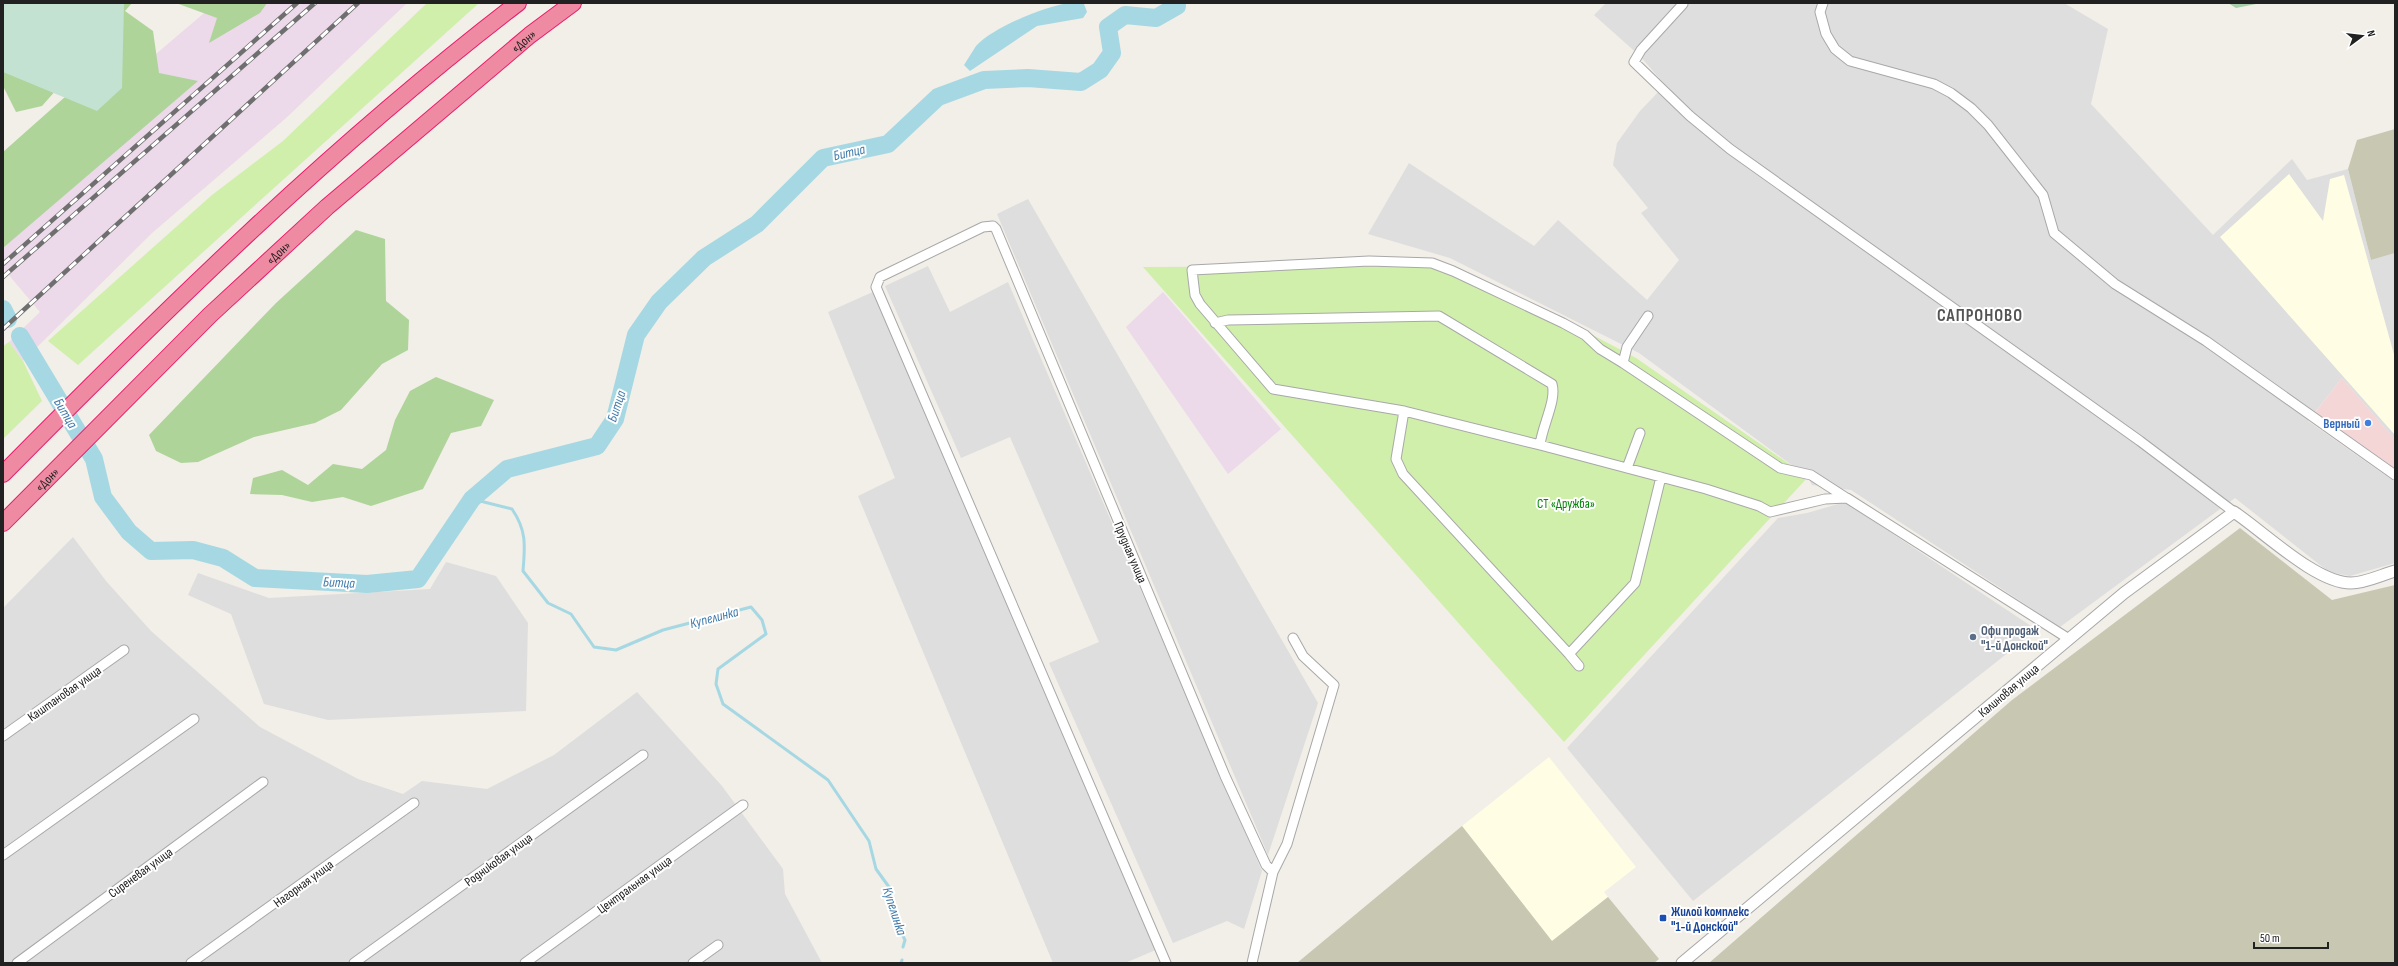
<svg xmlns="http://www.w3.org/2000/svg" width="2398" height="966" font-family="'Sofia Sans Condensed',sans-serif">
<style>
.residential{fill:#dfdede}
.commercial{fill:#f4d6d7}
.industrial{fill:#ecd9e9}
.education{fill:#fffee4}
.construction{fill:#c8c7b2}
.grass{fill:#d0efab}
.forest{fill:#aed499}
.wetland{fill:#c3e2d2}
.cemetery{fill:#a7cdab}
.water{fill:#a5d8e3}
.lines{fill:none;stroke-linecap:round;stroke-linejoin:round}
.stream{stroke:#a5d8e3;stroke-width:3}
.river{stroke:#a5d8e3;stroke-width:18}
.minor-casing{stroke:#a8a8a8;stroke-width:11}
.tertiary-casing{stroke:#a8a8a8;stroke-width:13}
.motorway-casing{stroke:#e91c6d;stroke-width:18}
.minor{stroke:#fff;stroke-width:9}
.tertiary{stroke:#fff;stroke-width:11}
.motorway{stroke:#ee8ba2;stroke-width:16}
.rail-casing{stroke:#6f6f6f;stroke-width:4.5}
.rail{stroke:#fff;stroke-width:3;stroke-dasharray:9;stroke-linecap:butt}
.shop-dot{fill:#3f7fe0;stroke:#fff;stroke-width:1.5}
.service-dot{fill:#5c6f8a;stroke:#fff;stroke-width:1.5}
.transit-dot{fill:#1a4fb4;stroke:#fff;stroke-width:1.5}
.labels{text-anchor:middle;stroke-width:4;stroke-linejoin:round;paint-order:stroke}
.street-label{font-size:13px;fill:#212121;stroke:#fff}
.shop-label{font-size:13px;font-weight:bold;fill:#366cbe;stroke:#fff;text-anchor:end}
.park-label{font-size:13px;fill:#048608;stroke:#fff}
.service-label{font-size:13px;font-weight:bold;fill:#4e5e75;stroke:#fff;text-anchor:start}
.transit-label{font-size:13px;font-weight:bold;fill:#164399;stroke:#fff;text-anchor:start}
.water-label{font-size:14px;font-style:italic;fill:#407aa9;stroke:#fff}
.district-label{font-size:17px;font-weight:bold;letter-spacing:1px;fill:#545454;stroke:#fff}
</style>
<rect width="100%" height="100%" fill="#f2eee8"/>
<path class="residential" d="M 1606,3 L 2064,3 L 2108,29 L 2091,104 L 2213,235 L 2292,159 L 2307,180 L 2348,169 L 2371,260 L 2395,253 L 2395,440 L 2342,378 L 2308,421 L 2395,482 L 2395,563 L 2350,576 L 2329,572 L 2235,498 L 2060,627 L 1851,490 L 1812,485 L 1808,477 L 1639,353 L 1450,258 L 1368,234 L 1409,163 L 1534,246 L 1558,220 L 1647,300 L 1679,260 L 1641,213 L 1648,208 L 1613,165 L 1617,143 L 1640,111 L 1665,85 L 1640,56 L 1594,15 Z
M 1028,199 L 1318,703 L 1268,855 L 997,214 Z
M 928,266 L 950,312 L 1008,282 L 1262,871 L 1244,929 L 1227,921 L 1173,943 L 1049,663 L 1099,642 L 1010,437 L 961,458 L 885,286 Z
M 875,291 L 1158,949 L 1125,963 L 1053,963 L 858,496 L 895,478 L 828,312 Z
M 1845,502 L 2037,630 L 1693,901 L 1567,748 L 1778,518 L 1807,513 Z
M 73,537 L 106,581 L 151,631 L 260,727 L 358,779 L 403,794 L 422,781 L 487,789 L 554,755 L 637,692 L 722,786 L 783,869 L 785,894 L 822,963 L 3,963 L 3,608 Z
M 446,562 L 496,576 L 528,623 L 526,711 L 328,720 L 264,704 L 231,614 L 188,595 L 198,573 L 269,598 L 430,589 Z"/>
<path class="commercial" d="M 2342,378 L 2395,440 L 2395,471 L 2314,414 Z"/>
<path class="industrial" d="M 216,3 L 407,3 L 286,118 L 152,233 L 23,361 L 9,342 L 40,312 L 3,268 L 3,184 Z
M 1163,292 L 1281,429 L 1228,474 L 1126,327 Z"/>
<path class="education" d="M 2289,174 L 2323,221 L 2330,179 L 2344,175 L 2395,358 L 2395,435 L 2220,237 Z
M 1549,757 L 1636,867 L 1604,892 L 1608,897 L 1552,941 L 1462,826 Z"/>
<path class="construction" d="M 2395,129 L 2395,253 L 2371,260 L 2348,169 L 2357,140 Z
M 2240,528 L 2332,600 L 2395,585 L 2395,963 L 1709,963 L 2012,700 Z
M 1462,826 L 1552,941 L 1608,897 L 1659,959 L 1654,963 L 1297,963 Z"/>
<path class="grass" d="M 427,3 L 479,3 L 78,365 L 48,341 L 212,195 L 283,141 Z
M 1430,266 L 1555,315 L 1636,358 L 1808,477 L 1564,742 L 1143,267 Z
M 9,342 L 23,361 L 42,401 L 3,439 L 3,346 Z"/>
<path class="forest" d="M 22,3 L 132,3 L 125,11 L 153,31 L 159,73 L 198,81 L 3,248 L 3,152 L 101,65 L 65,80 L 42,106 L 16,112 L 3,86 L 3,30 Z
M 176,3 L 267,3 L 260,13 L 209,43 L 217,18 Z
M 356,230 L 385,239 L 386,301 L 409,320 L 408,350 L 382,364 L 341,410 L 315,423 L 254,437 L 198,462 L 181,463 L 156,451 L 149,435 L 276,303 Z
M 436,377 L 494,400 L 481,426 L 451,433 L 423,489 L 371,506 L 343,497 L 312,502 L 282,495 L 250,494 L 253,478 L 282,470 L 308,485 L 333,464 L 362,469 L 386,450 L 395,420 L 410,391 Z"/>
<path class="wetland" d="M 3,3 L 124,3 L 122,88 L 97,111 L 3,72 Z"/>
<path class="cemetery" d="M 2228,3 L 2261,3 L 2236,8 Z"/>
<path class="water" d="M 1069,3 L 1084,4 L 1087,12 L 1083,18 L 1037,26 L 970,71 L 964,65 C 968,59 972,52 976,46 C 992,28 1045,6 1069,3 Z"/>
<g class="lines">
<path class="stream" d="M 472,499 L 512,509 C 527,531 525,546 523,571 L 548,603 L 571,614 L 594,647 L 616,650 L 663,630 L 751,607 L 762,620 L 766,634 L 718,669 L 716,684 L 723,704 L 828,780 L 869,841 L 876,869 L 889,887 L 899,928 L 905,940 L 903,947
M 901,963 L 902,960"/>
<path class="river" d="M 3,309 L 8,319
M 20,336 L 94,459 L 103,497 L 129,532 L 151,551 L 193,550 L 223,558 L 255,578 L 367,584 L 418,579 L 472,499 L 507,469 L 597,446 L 615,419 L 636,335 L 659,302 L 704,258 L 757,224 L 823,158 L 888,144 L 938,97 L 984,80 L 1028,78 L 1081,82 L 1100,70 L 1112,53 L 1108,27 L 1125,15 L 1156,18 L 1177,6 L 1177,3"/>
<g class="minor-casing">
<path id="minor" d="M 1823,3 L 1820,12 L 1826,34 L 1835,49 L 1850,61 L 1934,84 L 1951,93 L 1971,108 L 1988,125 L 2043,195 L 2054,233 L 2115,284 L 2206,341 L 2395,475
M 1683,4 L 1641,50 L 1634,62 L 1690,116 L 1730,149 L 2140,441 L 2234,512
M 1648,316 L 1627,347 L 1623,363 L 1600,349 L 1585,335 L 1563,323 L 1453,271 L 1432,263 L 1369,261 L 1192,270 L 1195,295 L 1200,304 L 1273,389 L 1404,411 L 1540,445 L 1706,489 L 1759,506 L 1770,512 L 1825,499 L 1847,498 L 2069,639
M 1215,323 L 1228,320 L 1439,316 L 1552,384 C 1557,400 1542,426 1540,445
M 1623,363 L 1780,468 L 1811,475 L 1845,497
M 1404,411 L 1396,459 L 1403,474 L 1569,654
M 1627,468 L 1640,433
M 1579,666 L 1569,654 L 1635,583 L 1661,477
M 3,736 L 124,650
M 3,855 L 194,719
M 17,963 L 263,782
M 191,963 L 414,803
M 354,963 L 643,755
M 525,963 L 743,805
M 693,963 L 718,945
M 1166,963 L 876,287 L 880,277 L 983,227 L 993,226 L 996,229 L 1225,776 L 1266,865 L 1273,872
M 1252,963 L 1273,872 L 1287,844 L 1334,685 L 1303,656 L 1293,638"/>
</g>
<g class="tertiary-casing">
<path id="tertiary" d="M 1682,963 L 2124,593 L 2234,512 C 2264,532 2316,583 2351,583 C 2365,583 2381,575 2395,571"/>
</g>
<g class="motorway-casing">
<g id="motorway">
<path d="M 3,474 C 166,309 333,145 518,3"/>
<path id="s1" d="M 3,523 L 210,315 L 327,207 L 530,35 L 573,3"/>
</g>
</g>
<use href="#minor" class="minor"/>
<use href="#tertiary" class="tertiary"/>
<use href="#motorway" class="motorway"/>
<g class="rail-casing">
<path id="rail" d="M 3,264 L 297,3
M 3,277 L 315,3
M 3,329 L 358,3"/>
</g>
<use href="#rail" class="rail"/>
</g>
<circle class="shop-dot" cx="2368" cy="423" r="4"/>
<circle class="service-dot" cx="1973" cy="637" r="4"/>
<rect class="transit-dot" x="1659" y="914" width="8" height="8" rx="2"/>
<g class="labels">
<g class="street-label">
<text dy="5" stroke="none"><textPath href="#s1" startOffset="710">«Дон»</textPath></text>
<text dy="5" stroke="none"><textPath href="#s1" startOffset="386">«Дон»</textPath></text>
<text dy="5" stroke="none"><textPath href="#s1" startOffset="62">«Дон»</textPath></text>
<text transform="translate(1131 552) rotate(67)" y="5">Прудная улица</text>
<text transform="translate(2008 690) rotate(-40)" y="5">Калиновая улица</text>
<text transform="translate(64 693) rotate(-35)" y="5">Каштановая улица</text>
<text transform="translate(498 859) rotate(-36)" y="5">Родниковая улица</text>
<text transform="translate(140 872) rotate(-36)" y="5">Сиреневая улица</text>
<text transform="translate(303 883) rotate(-36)" y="5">Нагорная улица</text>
<text transform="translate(634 884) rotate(-36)" y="5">Центральная улица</text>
</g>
<g class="shop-label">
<text x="2360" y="428">Верный</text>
</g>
<g class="park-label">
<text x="1566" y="508">СТ «Дружба»</text>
</g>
<g class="service-label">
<text x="1981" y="635">Офи продаж<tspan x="1981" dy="15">"1-й Донской"</tspan></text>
</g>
<g class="transit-label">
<text x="1671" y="916">Жилой комплекс<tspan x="1671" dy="15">"1-й Донской"</tspan></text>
</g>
<g class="water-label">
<text transform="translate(849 152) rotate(-13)" y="5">Битца</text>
<text transform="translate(616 406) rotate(-72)" y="5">Битца</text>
<text transform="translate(66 413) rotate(59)" y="5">Битца</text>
<text transform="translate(339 582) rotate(3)" y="5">Битца</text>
<text transform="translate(714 617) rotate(-15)" y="5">Купелинка</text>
<text transform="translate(895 911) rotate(72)" y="5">Купелинка</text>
</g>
<g class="district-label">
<text x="1980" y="321">САПРОНОВО</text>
</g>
</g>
<rect width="2398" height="966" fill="none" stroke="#212121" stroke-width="8"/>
<g transform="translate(2362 36) rotate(75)" stroke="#ffffff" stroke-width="3" paint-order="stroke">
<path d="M0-3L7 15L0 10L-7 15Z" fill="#212121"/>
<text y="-6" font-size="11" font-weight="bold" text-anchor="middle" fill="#212121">N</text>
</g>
<path d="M2254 942v6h74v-6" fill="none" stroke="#212121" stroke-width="2"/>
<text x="2260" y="942" font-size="12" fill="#212121" stroke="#ffffff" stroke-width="3" paint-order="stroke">50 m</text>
</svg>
